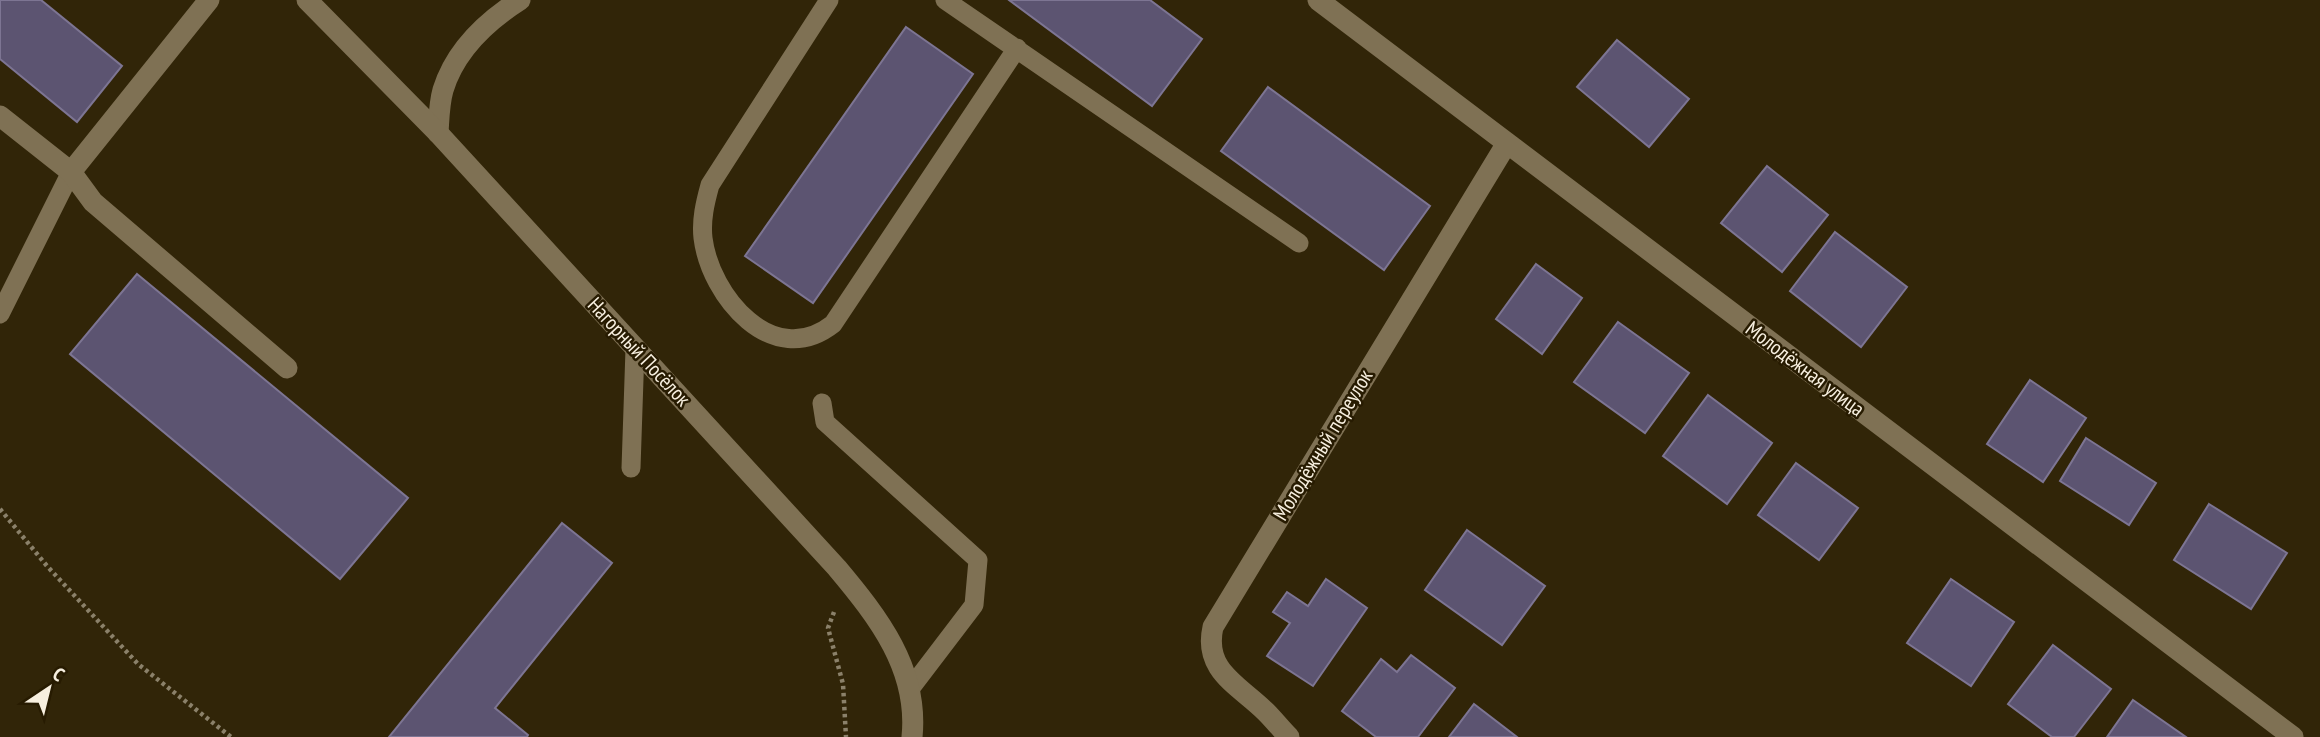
<svg xmlns="http://www.w3.org/2000/svg" width="2320" height="737" font-family="'PT Sans Narrow',sans-serif">
<style>
.building{fill:#5c5471;stroke:#7d7593;stroke-width:2}
.lines{fill:none;stroke-linecap:round;stroke-linejoin:round}
.path{stroke:#8b816a;stroke-width:4.5;stroke-dasharray:3.5 3.5;stroke-linecap:butt}
.lane{stroke:#7f7154;stroke-width:19}
.street{stroke:#7f7154;stroke-width:21}
.secondary{stroke:#7f7154;stroke-width:21}
.labels{text-anchor:middle;stroke-width:5;stroke-linejoin:round;paint-order:stroke}
.street-label{font-size:21px;fill:#f7efdf;stroke:#271b01}
</style>
<rect width="100%" height="100%" fill="#312508"/>
<path class="building" d="M 0,0 L 41,0 L 122,66 L 77,122 L 0,59 Z
M 1009,0 L 1150,0 L 1202,39 L 1152,106 Z
M 906,27 L 973,74 L 813,303 L 745,256 Z
M 1617,40 L 1689,99 L 1649,147 L 1577,87 Z
M 1268,87 L 1430,206 L 1384,270 L 1221,151 Z
M 1767,166 L 1828,215 L 1782,272 L 1721,223 Z
M 1835,232 L 1907,287 L 1861,347 L 1790,291 Z
M 1536,264 L 1582,298 L 1542,354 L 1496,319 Z
M 137,274 L 408,498 L 340,579 L 70,354 Z
M 1618,322 L 1689,373 L 1645,433 L 1574,382 Z
M 2030,380 L 2086,418 L 2043,482 L 1987,444 Z
M 1708,395 L 1772,443 L 1727,504 L 1663,456 Z
M 2086,438 L 2156,483 L 2129,525 L 2060,481 Z
M 1796,463 L 1858,508 L 1819,560 L 1758,515 Z
M 2209,504 L 2287,553 L 2251,609 L 2174,560 Z
M 562,523 L 612,563 L 495,708 L 528,735 L 527,737 L 389,737 Z
M 1467,530 L 1545,586 L 1502,645 L 1425,590 Z
M 1326,579 L 1367,608 L 1313,686 L 1267,656 L 1290,623 L 1273,612 L 1287,592 L 1308,606 Z
M 1951,579 L 2014,622 L 1971,686 L 1907,643 Z
M 2053,645 L 2111,689 L 2074,737 L 2052,737 L 2008,704 Z
M 1411,655 L 1455,688 L 1418,737 L 1376,737 L 1342,711 L 1381,659 L 1397,672 Z
M 2133,700 L 2186,737 L 2107,737 Z
M 1474,704 L 1517,737 L 1449,737 Z"/>
<g class="lines">
<path class="path" d="M 0,509 L 47,566 L 138,664 L 231,737
M 834,612 L 828,628 L 843,684 L 846,737"/>
<path class="lane" d="M 829,0 L 710,185 C 705,203 701,220 703,238 C 710,296 773,371 833,324 L 1017,48
M 945,0 L 1299,243
M 0,314 L 71,172
M 822,403 L 825,422 L 978,560 L 974,605 L 910,689
M 631,468 L 635,349"/>
<path class="street" d="M 209,0 L 71,172 L 93,202 L 287,368
M 1318,0 L 2293,737
M 0,116 L 71,172
M 438,133 C 439,119 439,104 443,90 C 455,51 487,21 520,0
M 1289,737 C 1281,729 1274,720 1266,712 C 1239,685 1203,671 1213,627 L 1507,143"/>
<path class="secondary" d="M 307,0 L 438,133 L 837,568 C 878,617 919,669 912,737"/>
</g>
<g class="labels">
<g class="street-label">
<text transform="translate(639 352) rotate(47)" y="7">Нагорный Посёлок</text>
<text transform="translate(1805 369) rotate(37)" y="7">Молодёжная улица</text>
<text transform="translate(1323 445) rotate(-59)" y="7">Молодёжный переулок</text>
</g>
</g>
<g transform="translate(49 688) rotate(35)" stroke="#271b01" stroke-width="5" paint-order="stroke">
<path d="M0-5L12 26L0 18L-12 26Z" fill="#f7efdf"/>
<text y="-10" font-size="19" font-weight="bold" text-anchor="middle" fill="#f7efdf">С</text>
</g>
</svg>
